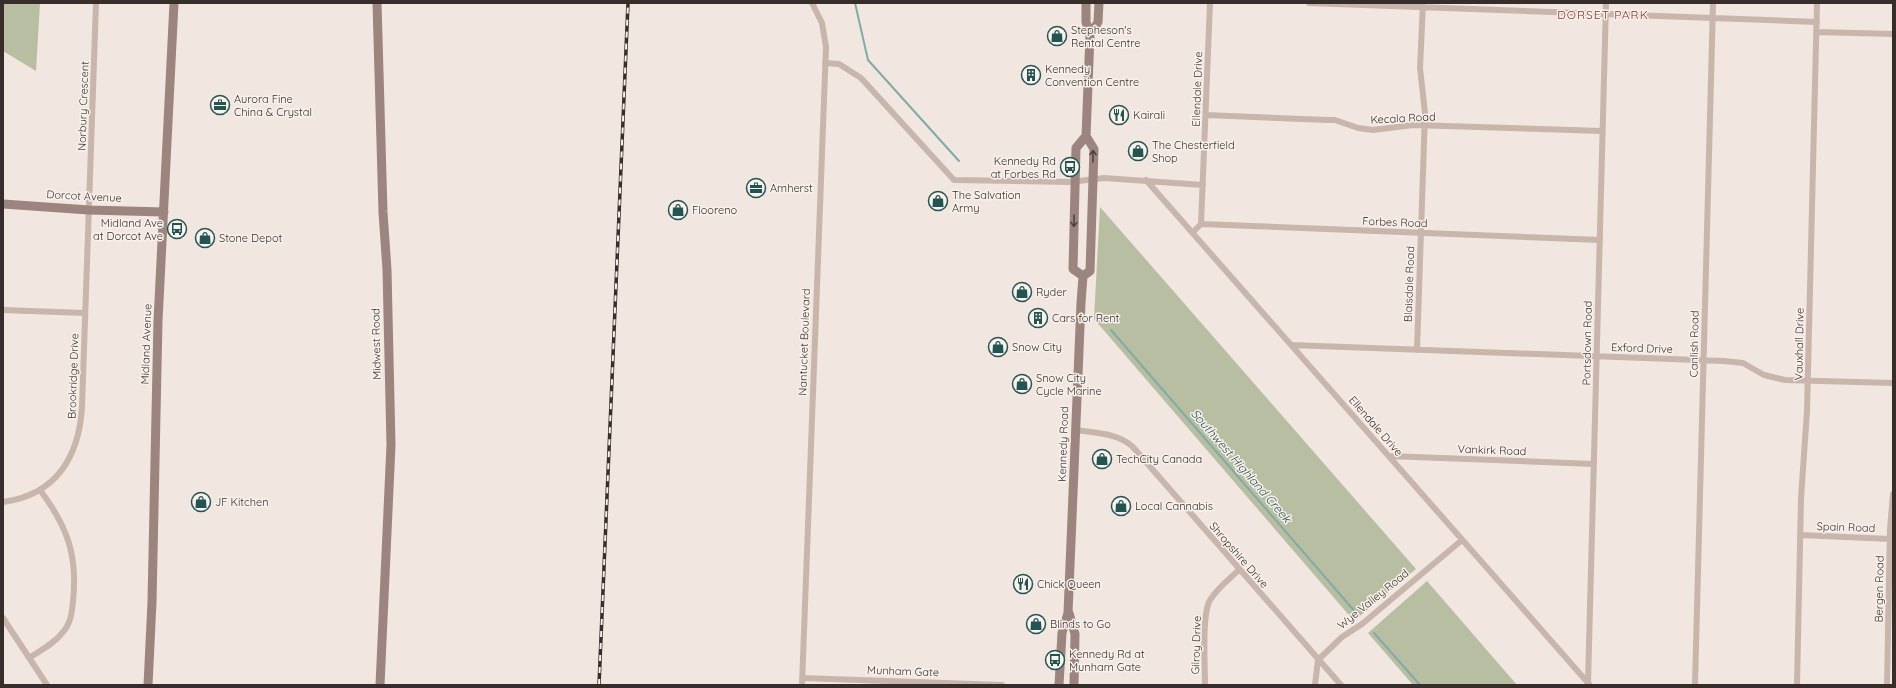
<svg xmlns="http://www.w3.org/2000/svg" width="1896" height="688" font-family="Quicksand,sans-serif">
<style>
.green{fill:#b8bea1}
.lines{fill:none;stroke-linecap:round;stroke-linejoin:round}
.stream{stroke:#81aba7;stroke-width:2}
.street{stroke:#c8b5ac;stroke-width:6}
.secondary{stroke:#9b857e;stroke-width:9}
.rail-casing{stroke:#372d2a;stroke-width:3.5}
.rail{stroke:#f8f1ec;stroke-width:2;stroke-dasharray:6;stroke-linecap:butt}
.oneway{stroke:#50433f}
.labels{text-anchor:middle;stroke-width:3;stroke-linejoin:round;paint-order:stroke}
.poi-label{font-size:11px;fill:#372d2a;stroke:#f8f1ec;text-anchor:start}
.street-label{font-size:11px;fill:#372d2a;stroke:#f8f1ec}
.neighbourhood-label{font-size:12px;letter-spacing:1px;fill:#7e342b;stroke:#f8f1ec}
.water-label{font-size:12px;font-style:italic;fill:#245451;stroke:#f8f1ec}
</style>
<rect width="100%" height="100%" fill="#f1e6e0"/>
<path class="green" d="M 3,3 L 40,3 L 36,71 L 3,51 Z
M 1100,207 L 1416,569 L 1354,621 L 1094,319 Z
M 1427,581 L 1517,685 L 1413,685 L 1368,633 Z"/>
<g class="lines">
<path class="stream" d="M 855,3 L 868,60 L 959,161
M 1111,330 L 1357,614
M 1374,633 L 1420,685"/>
<path class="street" d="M 1309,3 L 1817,22
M 1816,32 L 1893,34
M 825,63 L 839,64 L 861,78 L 954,180 L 1070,182 L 1104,178 L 1203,185
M 1206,115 L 1327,120 L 1335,120 L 1358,128 L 1373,130 L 1413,125 L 1602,131
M 1146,180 L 1589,684
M 1201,224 L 1210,3
M 1193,232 L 1201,224 L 1600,240
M 3,310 L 85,313
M 1291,345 L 1724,361 L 1743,363 L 1764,375 L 1785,380 L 1893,383
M 1417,350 L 1425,113 L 1420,68 L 1423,3
M 1076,430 C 1095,433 1117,433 1132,446 L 1341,685
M 1389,456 L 1594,464
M 3,502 C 56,495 79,457 82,407 L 96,3
M 1800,535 L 1890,539
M 3,618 L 47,685
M 29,658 C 41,650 55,643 63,632 C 71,623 72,612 73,601 C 78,555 67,526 40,490
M 802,678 L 1002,685
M 1588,683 L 1606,3
M 802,685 L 826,47 L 822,23 L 812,3
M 1205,685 C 1205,665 1202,618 1209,602 C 1215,590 1229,579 1239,570
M 1315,685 L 1318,660 L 1342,637 L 1362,624 L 1462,540
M 1695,685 L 1713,3
M 1797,685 L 1801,498 L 1807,411 L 1817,3
M 1887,685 L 1890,529 L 1893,494"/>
<path class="secondary" d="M 377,3 L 383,212 L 387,270 L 391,445 L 380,685
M 1090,35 L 1098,22 L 1099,3
M 3,204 L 89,210 L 164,212
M 1083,276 L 1073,269 L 1076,148 L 1086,136
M 1069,613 L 1075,634 L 1074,685
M 148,685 L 152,602 L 158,321 L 174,3
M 1059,685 L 1062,633 L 1068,613 L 1081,303 L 1083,276 L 1090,271 L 1094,149 L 1086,136 L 1090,35 L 1086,22 L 1086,3"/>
<g class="rail-casing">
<path id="rail" d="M 599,685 L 628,3"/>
</g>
<use href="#rail" class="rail"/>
</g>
<defs><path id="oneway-shaft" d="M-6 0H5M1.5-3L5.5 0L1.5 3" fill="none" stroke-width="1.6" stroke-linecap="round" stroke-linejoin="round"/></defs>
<g class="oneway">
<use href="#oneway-shaft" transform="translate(1093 156) rotate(-89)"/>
<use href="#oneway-shaft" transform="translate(1074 221) rotate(91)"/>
</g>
<defs>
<g id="shop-ring" transform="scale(1)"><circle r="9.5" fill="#f8f1ec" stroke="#245451" stroke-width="1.5"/><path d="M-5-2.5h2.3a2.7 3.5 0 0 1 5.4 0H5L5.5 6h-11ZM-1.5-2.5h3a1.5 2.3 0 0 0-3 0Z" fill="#245451"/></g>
<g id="building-ring" transform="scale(1)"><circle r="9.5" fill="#f8f1ec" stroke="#245451" stroke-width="1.5"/><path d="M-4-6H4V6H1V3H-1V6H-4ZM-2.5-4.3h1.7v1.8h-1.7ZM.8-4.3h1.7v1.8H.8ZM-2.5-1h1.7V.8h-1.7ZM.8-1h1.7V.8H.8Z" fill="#245451"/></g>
<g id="office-ring" transform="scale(1)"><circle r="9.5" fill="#f8f1ec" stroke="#245451" stroke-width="1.5"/><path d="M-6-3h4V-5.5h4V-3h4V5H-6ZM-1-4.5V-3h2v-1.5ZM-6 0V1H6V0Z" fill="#245451"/></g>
<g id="restaurant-ring" transform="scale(1)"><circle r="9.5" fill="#f8f1ec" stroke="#245451" stroke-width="1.5"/><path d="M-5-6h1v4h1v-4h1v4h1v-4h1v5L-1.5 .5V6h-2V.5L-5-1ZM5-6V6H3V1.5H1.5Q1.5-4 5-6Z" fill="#245451"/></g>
<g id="bus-ring" transform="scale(1)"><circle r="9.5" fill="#f8f1ec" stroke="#245451" stroke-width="1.5"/><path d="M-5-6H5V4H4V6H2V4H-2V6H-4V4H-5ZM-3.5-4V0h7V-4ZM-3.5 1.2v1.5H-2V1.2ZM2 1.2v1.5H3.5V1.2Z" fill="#245451"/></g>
</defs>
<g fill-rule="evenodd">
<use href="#shop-ring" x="1057" y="36"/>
<use href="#building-ring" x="1031" y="75"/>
<use href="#office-ring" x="220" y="105"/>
<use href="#restaurant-ring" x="1119" y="115"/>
<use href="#shop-ring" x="1138" y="151"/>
<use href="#bus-ring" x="1070" y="167"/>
<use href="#office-ring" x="756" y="188"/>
<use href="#shop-ring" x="938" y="201"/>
<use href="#shop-ring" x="678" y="210"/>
<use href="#bus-ring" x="177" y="229"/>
<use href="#shop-ring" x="205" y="238"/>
<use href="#shop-ring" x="1022" y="292"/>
<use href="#building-ring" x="1038" y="318"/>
<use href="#shop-ring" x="998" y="347"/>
<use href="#shop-ring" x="1022" y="384"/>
<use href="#shop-ring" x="1102" y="459"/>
<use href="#shop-ring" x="201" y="502"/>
<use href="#shop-ring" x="1121" y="506"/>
<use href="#restaurant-ring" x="1023" y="584"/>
<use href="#shop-ring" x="1036" y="624"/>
<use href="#bus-ring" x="1055" y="660"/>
</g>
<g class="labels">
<g class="poi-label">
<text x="1071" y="34">Stepheson's<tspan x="1071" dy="13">Rental Centre</tspan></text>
<text x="1045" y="73">Kennedy<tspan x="1045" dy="13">Convention Centre</tspan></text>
<text x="234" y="103">Aurora Fine<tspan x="234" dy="13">China &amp; Crystal</tspan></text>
<text x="1133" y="119">Kairali</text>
<text x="1152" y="149">The Chesterfield<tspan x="1152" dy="13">Shop</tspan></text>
<text x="1056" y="165" text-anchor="end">Kennedy Rd<tspan x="1056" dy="13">at Forbes Rd</tspan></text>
<text x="770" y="192">Amherst</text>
<text x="952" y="199">The Salvation<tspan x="952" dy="13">Army</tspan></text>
<text x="692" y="214">Flooreno</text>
<text x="163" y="227" text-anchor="end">Midland Ave<tspan x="163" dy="13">at Dorcot Ave</tspan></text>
<text x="219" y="242">Stone Depot</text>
<text x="1036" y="296">Ryder</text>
<text x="1052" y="322">Cars for Rent</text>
<text x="1012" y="351">Snow City</text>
<text x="1036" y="382">Snow City<tspan x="1036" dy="13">Cycle Marine</tspan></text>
<text x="1116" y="463">TechCity Canada</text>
<text x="215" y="506">JF Kitchen</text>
<text x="1135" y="510">Local Cannabis</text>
<text x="1037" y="588">Chick Queen</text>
<text x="1050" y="628">Blinds to Go</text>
<text x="1069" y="658">Kennedy Rd at<tspan x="1069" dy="13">Munham Gate</tspan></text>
</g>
<g class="street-label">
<text transform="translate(1197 89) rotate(-88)" y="4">Ellendale Drive</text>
<text transform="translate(83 106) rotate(-88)" y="4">Norbury Crescent</text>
<text transform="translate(1403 118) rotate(-3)" y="4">Kecala Road</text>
<text transform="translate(84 196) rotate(3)" y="4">Dorcot Avenue</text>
<text transform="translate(1395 222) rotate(2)" y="4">Forbes Road</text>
<text transform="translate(1409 284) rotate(-88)" y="4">Blaisdale Road</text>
<text transform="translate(804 342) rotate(-88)" y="4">Nantucket Boulevard</text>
<text transform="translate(1587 343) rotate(-89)" y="4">Portsdown Road</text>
<text transform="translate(146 344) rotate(-88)" y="4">Midland Avenue</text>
<text transform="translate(376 344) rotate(-91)" y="4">Midwest Road</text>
<text transform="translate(1694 344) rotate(-89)" y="4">Canlish Road</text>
<text transform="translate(1799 344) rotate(-89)" y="4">Vauxhall Drive</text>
<text transform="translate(1642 348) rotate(2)" y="4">Exford Drive</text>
<text transform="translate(73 376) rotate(-88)" y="4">Brookridge Drive</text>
<text transform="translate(1376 426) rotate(49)" y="4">Ellendale Drive</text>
<text transform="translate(1063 444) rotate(-88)" y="4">Kennedy Road</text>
<text transform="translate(1492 450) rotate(2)" y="4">Vankirk Road</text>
<text transform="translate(1846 527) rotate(2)" y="4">Spain Road</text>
<text transform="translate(1239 555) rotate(49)" y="4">Shropshire Drive</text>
<text transform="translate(1879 589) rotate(-89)" y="4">Bergen Road</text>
<text transform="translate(1373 599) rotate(-39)" y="4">Wye Valley Road</text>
<text transform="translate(1196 645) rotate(-88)" y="4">Gilroy Drive</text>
<text transform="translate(903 671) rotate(2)" y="4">Munham Gate</text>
</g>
<g class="neighbourhood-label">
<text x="1603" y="19">DORSET PARK</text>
</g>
<g class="water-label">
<text transform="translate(1241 466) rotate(49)" y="4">Southwest Highland Creek</text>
</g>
</g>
<rect width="1896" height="688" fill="none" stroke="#372d2a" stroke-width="8"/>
</svg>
